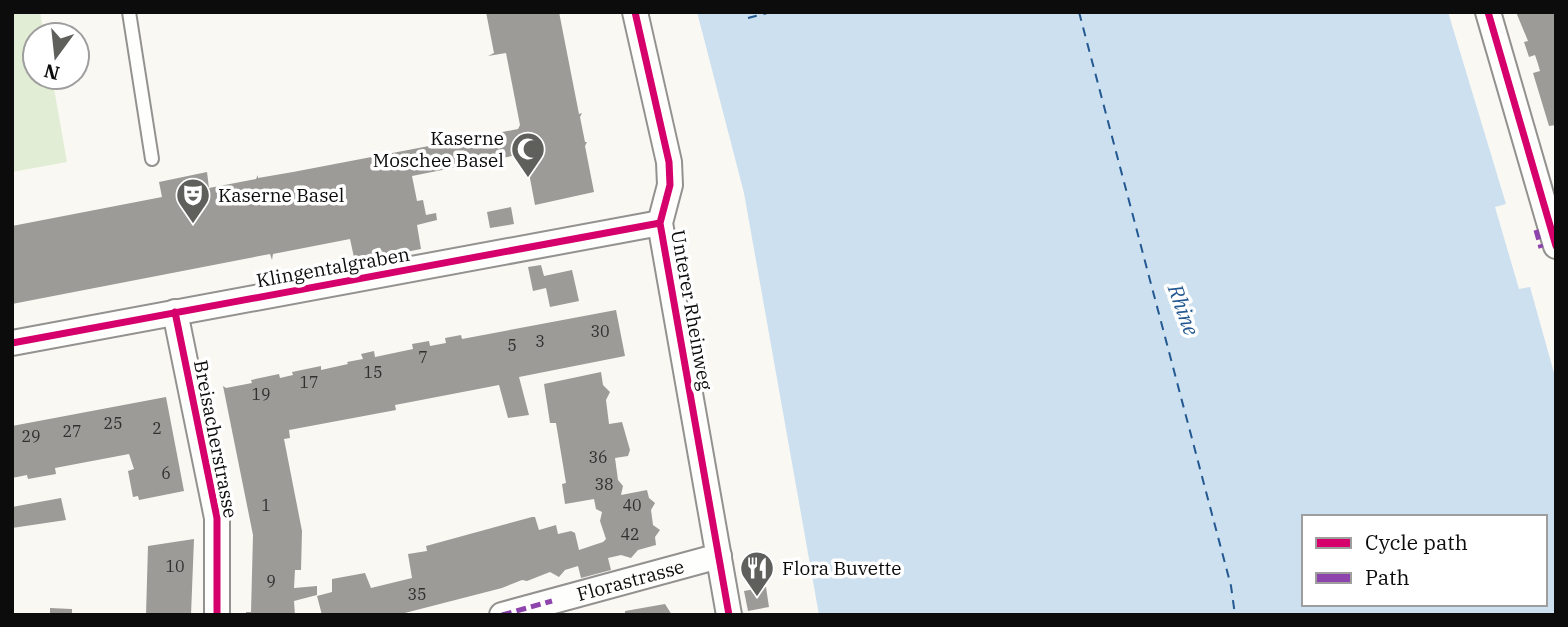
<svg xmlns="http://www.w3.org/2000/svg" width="1568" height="627" font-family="'IBM Plex Serif',serif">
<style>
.green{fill:#e1edd4}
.water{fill:#cce0f0;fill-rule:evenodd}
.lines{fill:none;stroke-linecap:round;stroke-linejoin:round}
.ferry{stroke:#235890;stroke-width:2;stroke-dasharray:9 7;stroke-linecap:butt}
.building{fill:#9d9b97}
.lane-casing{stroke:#939290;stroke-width:16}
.street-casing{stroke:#939290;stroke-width:28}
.lane{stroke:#fefefd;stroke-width:12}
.street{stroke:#fefefd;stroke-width:24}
.quiet{stroke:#8e44ad;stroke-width:5;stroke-dasharray:10 5;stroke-linecap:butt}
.cycleway-casing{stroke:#fff;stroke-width:11}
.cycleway{stroke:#d6006c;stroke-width:7}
.labels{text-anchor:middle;stroke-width:7;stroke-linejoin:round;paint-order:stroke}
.number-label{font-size:16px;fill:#30302f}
.poi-label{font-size:19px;fill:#0c0c0c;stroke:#fff;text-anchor:start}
.street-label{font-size:19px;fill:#0c0c0c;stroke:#fff}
.water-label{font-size:21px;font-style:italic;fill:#235890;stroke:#fff}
</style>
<rect width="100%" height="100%" fill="#faf8f2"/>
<path class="green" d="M 12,12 L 40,12 L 44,35 L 35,35 L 35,77 L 52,77 L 67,162 L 12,172 Z"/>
<path class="water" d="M 697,12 L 1448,12 L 1506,204 L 1495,207 L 1519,289 L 1530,287 L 1556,380 L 1556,615 L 819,615 L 744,193 ZM 1304,517 L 1545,517 L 1545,604 L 1304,604 Z"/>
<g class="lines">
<path class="ferry" d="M 1079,12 L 1231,586 L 1235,615
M 748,18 L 771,12"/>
</g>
<path class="building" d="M 486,12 L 559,12 L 579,114 L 582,113 L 580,117 L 585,142 L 587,142 L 585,146 L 594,192 L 535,205 L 526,157 L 523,158 L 522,154 L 412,176 L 417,201 L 423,200 L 426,215 L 436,213 L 437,220 L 417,225 L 421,249 L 355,262 L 350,239 L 273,254 L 272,260 L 270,254 L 12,304 L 12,226 L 162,197 L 159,182 L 207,172 L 209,188 L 256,179 L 258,175 L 258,178 L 293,172 L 518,129 L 520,125 L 506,53 L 488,56 L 494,53 Z
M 1516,12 L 1556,12 L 1556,125 L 1549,126 L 1533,73 L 1540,71 L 1538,64 L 1535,55 L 1529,57 L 1524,42 L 1528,41 Z
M 511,207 L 514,224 L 490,228 L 487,212 Z
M 541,265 L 544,276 L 572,270 L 579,301 L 550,307 L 546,288 L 533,291 L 528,267 Z
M 616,310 L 625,356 L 519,377 L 529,415 L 508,418 L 499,385 L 395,405 L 396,410 L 289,430 L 290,438 L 284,439 L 302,531 L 301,570 L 295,570 L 294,588 L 317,586 L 317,595 L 294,601 L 295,615 L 246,615 L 246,612 L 251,612 L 253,535 L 223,386 L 226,388 L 252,383 L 251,380 L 279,374 L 280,378 L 293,375 L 292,372 L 321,366 L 321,370 L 348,364 L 347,362 L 363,359 L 361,354 L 374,351 L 375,357 L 413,349 L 412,344 L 429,341 L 430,346 L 446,343 L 445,338 L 461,335 L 462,339 Z
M 601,372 L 603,385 L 610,392 L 606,400 L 609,424 L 622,422 L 630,450 L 628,456 L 615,458 L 618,480 L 623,486 L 621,495 L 647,490 L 649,498 L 655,503 L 651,510 L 653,525 L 660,530 L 655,537 L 656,545 L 638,550 L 631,558 L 621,555 L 608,558 L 611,570 L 581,578 L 578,566 L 565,570 L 559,577 L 550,572 L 527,581 L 522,580 L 502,588 L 397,615 L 322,615 L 317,596 L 332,592 L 332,579 L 365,573 L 371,588 L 412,578 L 408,554 L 427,551 L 426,546 L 532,517 L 535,517 L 539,530 L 556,525 L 558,534 L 571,531 L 575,533 L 579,550 L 603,542 L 606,539 L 600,521 L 602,512 L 596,509 L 594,499 L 565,504 L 562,484 L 566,483 L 556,423 L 550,423 L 544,384 Z
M 166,397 L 184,491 L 139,500 L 138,496 L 133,497 L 128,471 L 134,469 L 129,454 L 55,468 L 56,474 L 28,479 L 27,475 L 12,478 L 12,426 Z
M 61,498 L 66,520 L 12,528 L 12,507 Z
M 194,539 L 191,615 L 146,615 L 148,546 Z
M 766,587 L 769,607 L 748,611 L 744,591 Z
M 665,604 L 672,615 L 625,615 L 625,611 Z
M 50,608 L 72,609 L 72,615 L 50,615 Z"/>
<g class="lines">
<g class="lane-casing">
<path id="lane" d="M 129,12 L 152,159"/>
</g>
<g class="street-casing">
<g id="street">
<path d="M 635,12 L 669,162 L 670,185 L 660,223 L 729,615"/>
<path d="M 1488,12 L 1556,246"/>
<path d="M 175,312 L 217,518 L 217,615"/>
<path d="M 12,343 L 660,223"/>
<path id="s1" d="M 502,615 L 719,556"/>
</g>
</g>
<use href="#lane" class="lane"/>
<use href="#street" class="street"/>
<path class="quiet" d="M 1536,230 L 1541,248
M 502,615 L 552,601"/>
<g class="cycleway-casing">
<path id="cycleway" d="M 635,12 L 669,162 L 670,185 L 660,223 L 729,615
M 1488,12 L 1556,246
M 175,312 L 217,518 L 217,615
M 12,343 L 660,223"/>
</g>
<use href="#cycleway" class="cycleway"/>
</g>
<defs>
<g id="mosque-pin" transform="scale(1.75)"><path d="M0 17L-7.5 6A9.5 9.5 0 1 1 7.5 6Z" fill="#5f5f5c" stroke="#fff"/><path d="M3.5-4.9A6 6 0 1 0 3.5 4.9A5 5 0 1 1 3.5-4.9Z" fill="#fff"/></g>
<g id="theatre-pin" transform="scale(1.75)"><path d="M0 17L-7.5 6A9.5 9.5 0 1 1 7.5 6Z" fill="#5f5f5c" stroke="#fff"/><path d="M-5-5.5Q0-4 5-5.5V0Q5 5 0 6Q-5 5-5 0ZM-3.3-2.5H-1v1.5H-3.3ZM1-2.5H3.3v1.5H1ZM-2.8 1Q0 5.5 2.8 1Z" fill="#fff"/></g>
<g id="restaurant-pin" transform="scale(1.75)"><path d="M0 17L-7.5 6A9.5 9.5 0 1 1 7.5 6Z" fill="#5f5f5c" stroke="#fff"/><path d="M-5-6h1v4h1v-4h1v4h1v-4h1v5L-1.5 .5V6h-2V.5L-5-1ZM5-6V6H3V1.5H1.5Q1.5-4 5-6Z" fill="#fff"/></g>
</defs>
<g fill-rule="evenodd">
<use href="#mosque-pin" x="528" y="149"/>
<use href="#theatre-pin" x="193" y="195"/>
<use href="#restaurant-pin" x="757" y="568"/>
</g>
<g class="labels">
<g class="number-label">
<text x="600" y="337">30</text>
<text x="540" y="347">3</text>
<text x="512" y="351">5</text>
<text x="423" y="363">7</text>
<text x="373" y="378">15</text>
<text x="309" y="388">17</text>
<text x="261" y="400">19</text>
<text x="113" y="429">25</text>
<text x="157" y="434">2</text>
<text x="72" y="437">27</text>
<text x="31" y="442">29</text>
<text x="598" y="463">36</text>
<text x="166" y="479">6</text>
<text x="604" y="490">38</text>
<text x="266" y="511">1</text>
<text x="632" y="511">40</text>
<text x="630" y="540">42</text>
<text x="175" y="572">10</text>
<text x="271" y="587">9</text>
<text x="417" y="600">35</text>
</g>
<g class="poi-label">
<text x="504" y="145" text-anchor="end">Kaserne<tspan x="504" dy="22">Moschee Basel</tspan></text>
<text x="218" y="202">Kaserne Basel</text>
<text x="782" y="575">Flora Buvette</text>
</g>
<g class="street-label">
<text transform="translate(333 267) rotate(-10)" y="7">Klingentalgraben</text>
<text transform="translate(692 310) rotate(80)" y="7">Unterer Rheinweg</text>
<text transform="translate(216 439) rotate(79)" y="7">Breisacherstrasse</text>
<text dy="7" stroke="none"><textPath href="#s1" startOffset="133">Florastrasse</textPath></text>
</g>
<g class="water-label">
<text transform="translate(1183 310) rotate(70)" y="7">Rhine</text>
</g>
</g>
<rect width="1568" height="627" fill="none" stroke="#0c0c0c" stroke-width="28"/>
<rect x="1302" y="515" width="245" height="91" fill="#ffffff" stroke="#9e9e9e" stroke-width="2"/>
<rect x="1316" y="538" width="35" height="10" fill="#d6006c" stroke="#9e9e9e" stroke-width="2"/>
<text x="1365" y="550" font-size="21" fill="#0c0c0c">Cycle path</text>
<rect x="1316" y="573" width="35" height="10" fill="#8e44ad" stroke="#9e9e9e" stroke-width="2"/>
<text x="1365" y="585" font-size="21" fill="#0c0c0c">Path</text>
<g transform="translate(56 56) rotate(195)"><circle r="33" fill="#ffffff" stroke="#9e9e9e" stroke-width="2"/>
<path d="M0-5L12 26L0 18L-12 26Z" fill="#5f5f5c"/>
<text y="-10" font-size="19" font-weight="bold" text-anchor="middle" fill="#0c0c0c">N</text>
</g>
</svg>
